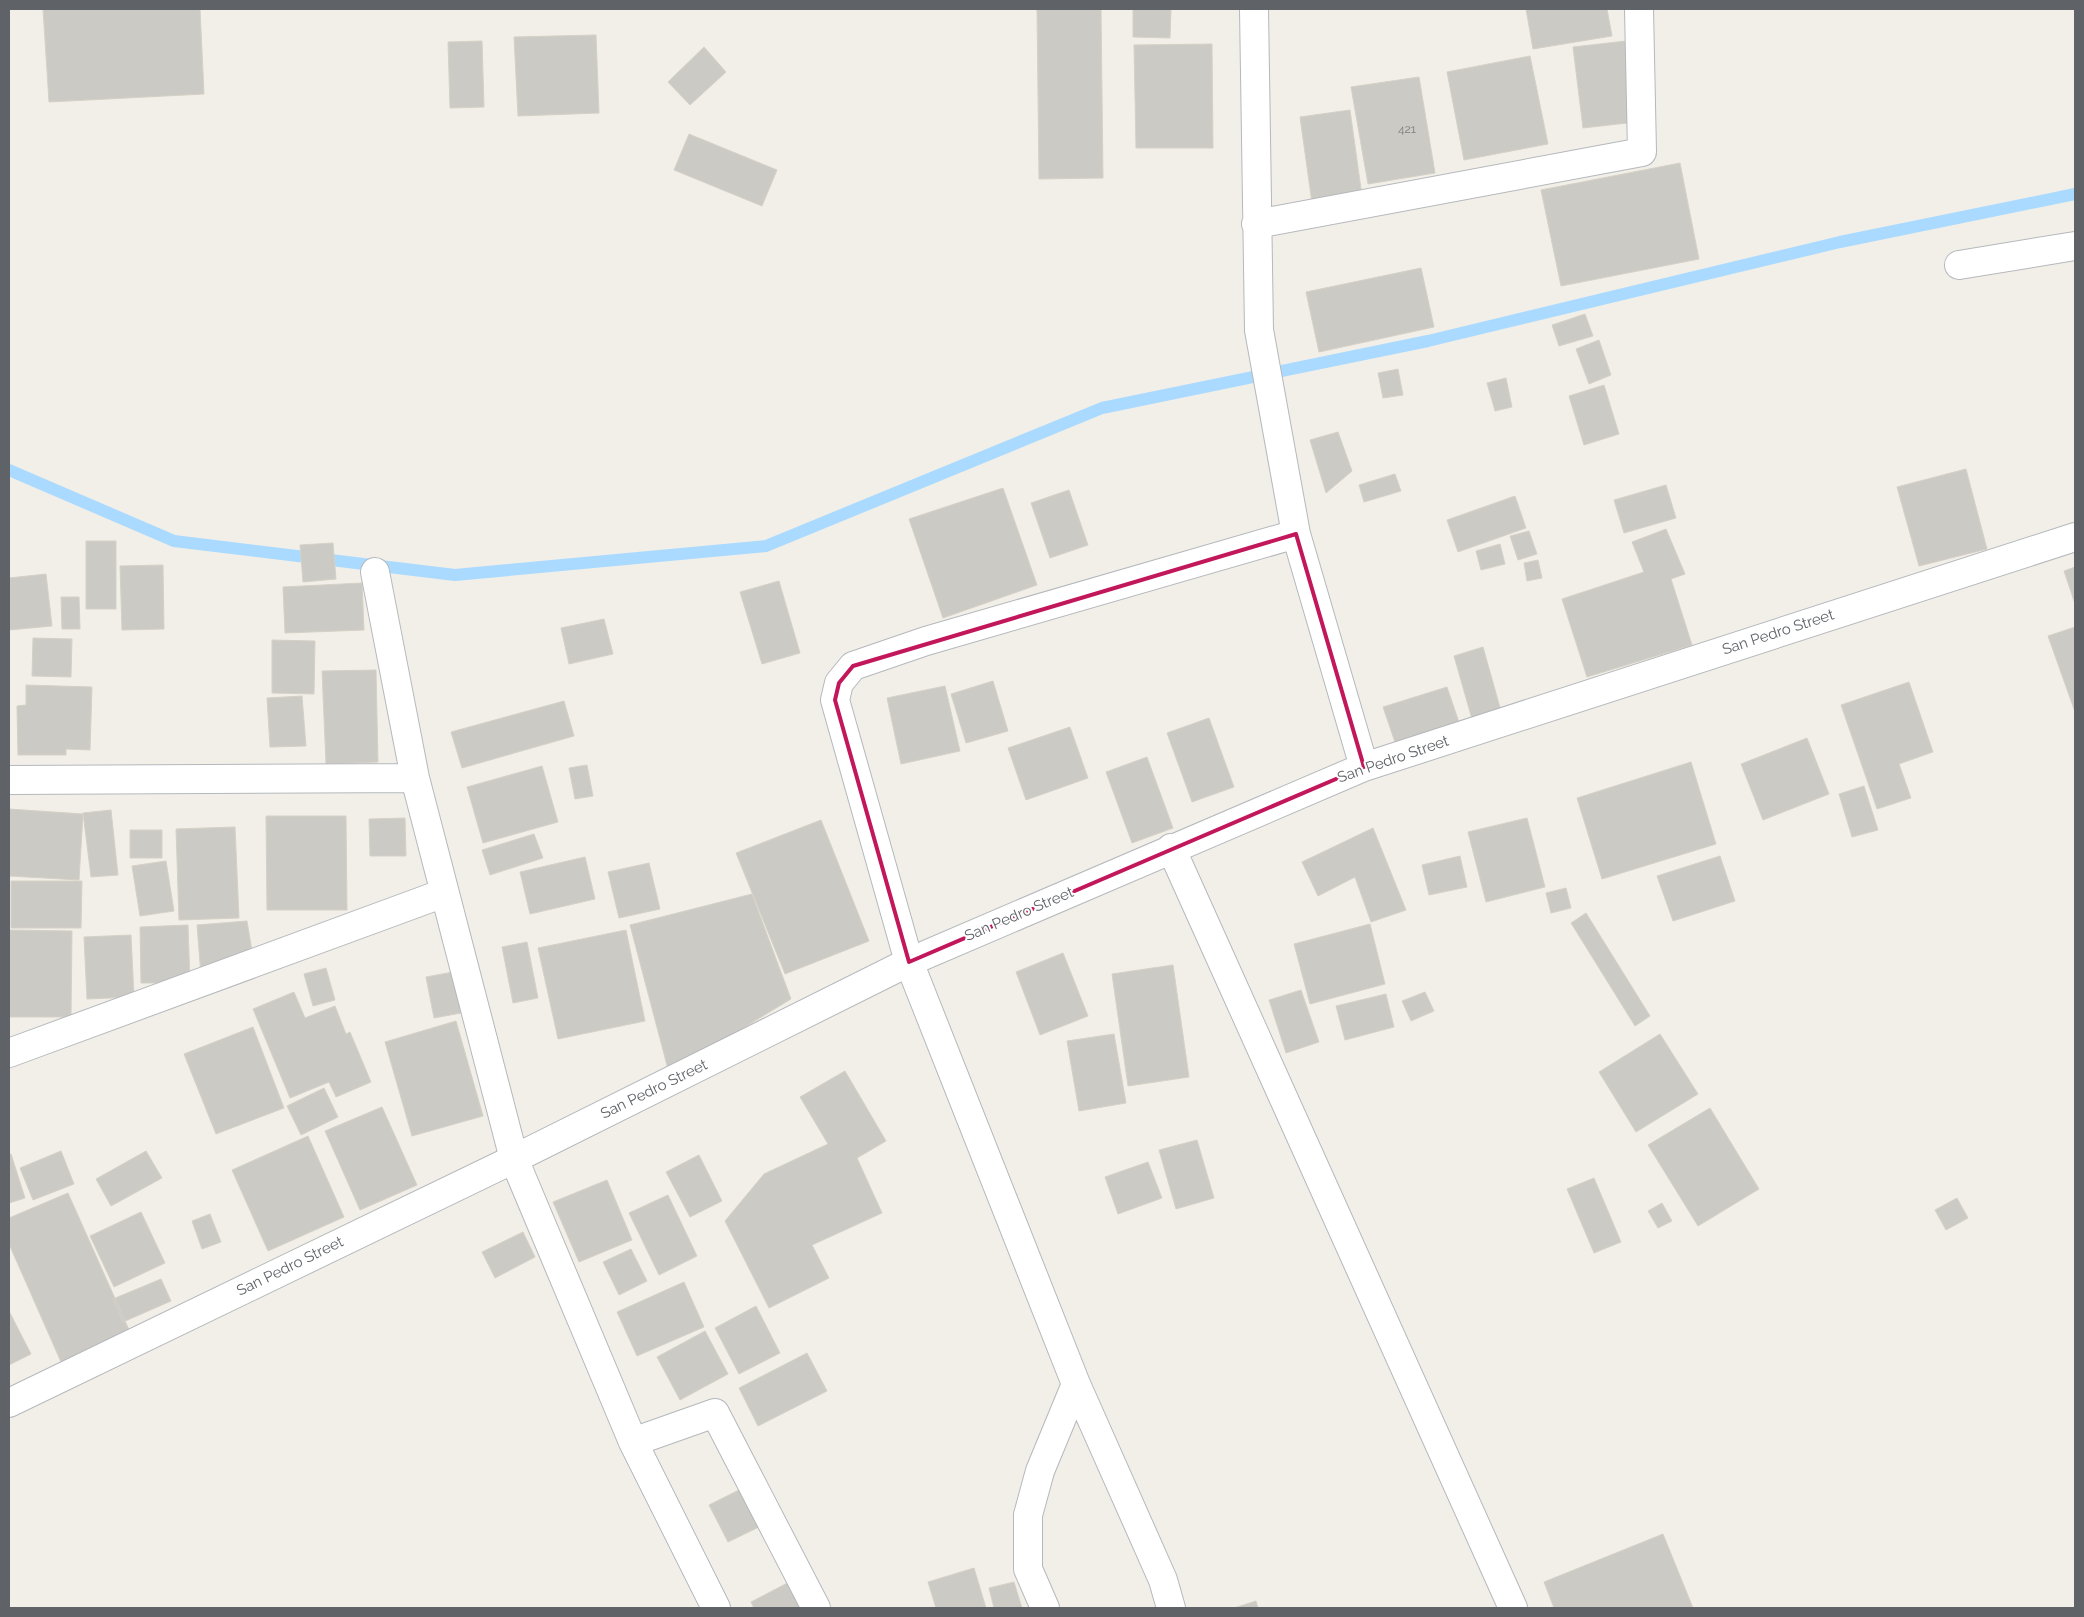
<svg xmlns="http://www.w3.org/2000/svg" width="2084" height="1617" font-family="Raleway,sans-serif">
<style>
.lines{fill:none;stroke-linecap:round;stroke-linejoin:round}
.stream{stroke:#aadaff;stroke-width:12}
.building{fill:#cccac5;stroke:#d6d1c6}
.minor-casing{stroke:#b5b8bc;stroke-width:30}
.minor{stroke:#fff;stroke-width:28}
.marked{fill:none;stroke:#c2185b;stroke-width:4;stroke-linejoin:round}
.labels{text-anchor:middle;stroke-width:4;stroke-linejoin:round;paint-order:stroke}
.number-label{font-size:12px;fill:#7a7d7f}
.street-label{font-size:15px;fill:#5f6368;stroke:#fff}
</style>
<rect width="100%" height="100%" fill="#f1efe8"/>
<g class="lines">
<path class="stream" d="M 9,470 L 174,541 L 455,575 L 766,546 L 1102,408 L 1428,341 L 1840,242 L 2075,194"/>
</g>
<path class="building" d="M 43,9 L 200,9 L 204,94 L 49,102 Z
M 1037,9 L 1101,9 L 1103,178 L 1039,179 Z
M 1133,9 L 1171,9 L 1170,38 L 1133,37 Z
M 1526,9 L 1607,9 L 1612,36 L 1533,49 Z
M 596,35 L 599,113 L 518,116 L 514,37 Z
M 482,41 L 484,107 L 450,108 L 448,42 Z
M 1626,41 L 1636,122 L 1583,128 L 1573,47 Z
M 1212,44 L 1213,148 L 1136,148 L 1134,45 Z
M 704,47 L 726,72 L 690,105 L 668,82 Z
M 1530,56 L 1548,144 L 1464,160 L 1447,72 Z
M 1419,77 L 1435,173 L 1368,184 L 1351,87 Z
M 1350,110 L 1362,196 L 1312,203 L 1300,117 Z
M 689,134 L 777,170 L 762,206 L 674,170 Z
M 1680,163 L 1699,259 L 1561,286 L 1541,190 Z
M 1421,268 L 1434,327 L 1319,352 L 1306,292 Z
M 1585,314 L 1593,336 L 1559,346 L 1552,325 Z
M 1599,340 L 1611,375 L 1589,384 L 1576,349 Z
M 1398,369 L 1403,395 L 1383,398 L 1378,373 Z
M 1506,378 L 1512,407 L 1495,411 L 1487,383 Z
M 1604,385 L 1619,434 L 1584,445 L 1569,396 Z
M 1338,432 L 1352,471 L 1326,493 L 1310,440 Z
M 1966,469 L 1987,549 L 1919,566 L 1897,487 Z
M 1395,474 L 1401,491 L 1364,502 L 1359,485 Z
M 1666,485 L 1676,518 L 1624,533 L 1614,500 Z
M 1003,488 L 1037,585 L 943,618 L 909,519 Z
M 1069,490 L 1088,545 L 1050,558 L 1031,503 Z
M 1515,496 L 1526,528 L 1458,552 L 1447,520 Z
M 1666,529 L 1685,574 L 1671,579 L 1692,645 L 1587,677 L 1562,599 L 1644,572 L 1632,542 Z
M 1529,531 L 1537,554 L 1518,560 L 1510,536 Z
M 86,541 L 116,541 L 116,609 L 86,609 Z
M 333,543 L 336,579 L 303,582 L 300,545 Z
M 1500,544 L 1505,564 L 1481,570 L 1476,551 Z
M 1538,560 L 1542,578 L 1527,581 L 1524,563 Z
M 163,565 L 164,629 L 122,630 L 120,566 Z
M 2075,567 L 2075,604 L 2064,571 Z
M 46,574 L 52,626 L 9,630 L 9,578 Z
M 779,581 L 800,653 L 762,664 L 740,592 Z
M 362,583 L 364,630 L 285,633 L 283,587 Z
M 61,597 L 79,597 L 80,629 L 62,629 Z
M 604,619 L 613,654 L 569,664 L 561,628 Z
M 2075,627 L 2075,712 L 2048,636 Z
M 33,638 L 72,639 L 71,677 L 32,676 Z
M 272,640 L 315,641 L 314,694 L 272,693 Z
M 1483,647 L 1501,711 L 1472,719 L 1454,656 Z
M 376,670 L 378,762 L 326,764 L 322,671 Z
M 993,681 L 1008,731 L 966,743 L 951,694 Z
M 1909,682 L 1933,752 L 1899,764 L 1911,798 L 1877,809 L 1841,705 Z
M 26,685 L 92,687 L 90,750 L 66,749 L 66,755 L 18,755 L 17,706 L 26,705 Z
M 945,686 L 960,751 L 901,764 L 887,698 Z
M 1447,687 L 1463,734 L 1399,754 L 1383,707 Z
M 302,696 L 306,746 L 270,747 L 267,698 Z
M 564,701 L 574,736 L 462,768 L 451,732 Z
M 1209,718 L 1234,787 L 1192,802 L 1167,733 Z
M 1070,727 L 1088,778 L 1026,800 L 1008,748 Z
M 1807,738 L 1829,794 L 1763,820 L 1741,764 Z
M 1147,757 L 1173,828 L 1132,843 L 1106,772 Z
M 1691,762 L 1716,844 L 1602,879 L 1577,798 Z
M 587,765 L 593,796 L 575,799 L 569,768 Z
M 542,766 L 558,822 L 483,843 L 467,787 Z
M 1864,786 L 1878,830 L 1852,837 L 1839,794 Z
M 9,809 L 83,814 L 79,880 L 9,876 Z
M 111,810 L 118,875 L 91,877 L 83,813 Z
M 266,816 L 346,816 L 347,910 L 267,910 Z
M 405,818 L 406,856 L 370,856 L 369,819 Z
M 1527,818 L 1545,887 L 1486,902 L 1468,832 Z
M 821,820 L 869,941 L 785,974 L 736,853 Z
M 235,827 L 239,918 L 179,920 L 176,829 Z
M 1373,828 L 1406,910 L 1371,922 L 1355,877 L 1318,896 L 1302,862 Z
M 130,830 L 162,830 L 162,858 L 130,858 Z
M 534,834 L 543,858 L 490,875 L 482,850 Z
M 1460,856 L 1467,887 L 1429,895 L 1422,865 Z
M 1720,856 L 1735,901 L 1673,921 L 1657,876 Z
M 585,857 L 595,899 L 530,914 L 520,872 Z
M 166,861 L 174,911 L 140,916 L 132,866 Z
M 649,863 L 660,909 L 619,918 L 608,872 Z
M 11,881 L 82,881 L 81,928 L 11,928 Z
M 1566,888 L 1571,908 L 1551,913 L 1546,893 Z
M 752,894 L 791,999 L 669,1073 L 630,925 Z
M 1586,913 L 1650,1016 L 1635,1026 L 1571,923 Z
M 247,921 L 252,951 L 201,975 L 197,925 Z
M 1370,924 L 1385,984 L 1310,1004 L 1294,944 Z
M 188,925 L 190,983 L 141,983 L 140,927 Z
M 9,930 L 72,931 L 71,1017 L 9,1017 Z
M 626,930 L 645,1021 L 558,1039 L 538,948 Z
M 131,935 L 134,997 L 87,999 L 84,937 Z
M 527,942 L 538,998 L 513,1003 L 502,947 Z
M 1063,953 L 1088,1016 L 1040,1035 L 1016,972 Z
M 1173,965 L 1189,1077 L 1128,1086 L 1112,974 Z
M 326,968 L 335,1000 L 313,1006 L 304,974 Z
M 453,972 L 461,1013 L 434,1018 L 426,977 Z
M 1301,990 L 1319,1042 L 1286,1053 L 1269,1000 Z
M 294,992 L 305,1018 L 335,1006 L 346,1034 L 350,1032 L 371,1082 L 336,1097 L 329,1082 L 290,1098 L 253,1009 Z
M 1425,992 L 1434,1011 L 1411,1021 L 1402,1001 Z
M 1386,994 L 1394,1027 L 1345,1040 L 1336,1006 Z
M 456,1021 L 483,1116 L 412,1136 L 385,1042 Z
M 253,1027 L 284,1108 L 216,1134 L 184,1054 Z
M 1114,1034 L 1126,1103 L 1079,1111 L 1067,1041 Z
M 1660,1034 L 1698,1094 L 1636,1132 L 1599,1072 Z
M 845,1071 L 886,1141 L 857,1158 L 882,1213 L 812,1245 L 829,1278 L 769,1308 L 725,1221 L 764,1174 L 828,1144 L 800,1097 Z
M 324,1088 L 338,1117 L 301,1135 L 287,1106 Z
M 382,1107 L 417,1185 L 360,1210 L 325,1131 Z
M 1710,1108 L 1759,1189 L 1698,1226 L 1648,1145 Z
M 308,1136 L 344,1217 L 268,1251 L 232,1170 Z
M 1197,1140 L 1214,1198 L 1176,1209 L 1159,1150 Z
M 61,1151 L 74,1184 L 33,1200 L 20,1168 Z
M 146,1151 L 162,1178 L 111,1206 L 96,1179 Z
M 9,1154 L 11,1154 L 25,1198 L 9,1203 Z
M 699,1155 L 722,1201 L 690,1217 L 666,1172 Z
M 1148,1162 L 1162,1198 L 1118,1214 L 1105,1177 Z
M 1594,1178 L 1621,1242 L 1594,1253 L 1567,1189 Z
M 607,1180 L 632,1240 L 579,1262 L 553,1202 Z
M 68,1193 L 134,1341 L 65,1371 L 9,1244 L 9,1218 Z
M 668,1195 L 697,1256 L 659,1275 L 629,1213 Z
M 1957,1198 L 1968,1218 L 1946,1230 L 1935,1210 Z
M 1662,1203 L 1672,1221 L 1658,1228 L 1648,1211 Z
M 141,1212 L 165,1263 L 114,1287 L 90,1236 Z
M 210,1214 L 221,1242 L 202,1249 L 192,1221 Z
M 523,1232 L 535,1257 L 495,1278 L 482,1252 Z
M 631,1249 L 647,1281 L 619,1295 L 603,1262 Z
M 161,1279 L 171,1301 L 123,1322 L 113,1299 Z
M 684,1282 L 704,1327 L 637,1356 L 617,1312 Z
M 756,1306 L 780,1353 L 739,1374 L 715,1328 Z
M 9,1311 L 31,1354 L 9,1365 Z
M 705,1331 L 728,1374 L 680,1400 L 657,1357 Z
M 807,1353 L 827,1391 L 758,1426 L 739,1388 Z
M 741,1489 L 759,1527 L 728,1542 L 709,1505 Z
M 1663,1534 L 1693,1608 L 1554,1608 L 1544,1582 Z
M 974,1568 L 986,1608 L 936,1608 L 928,1582 Z
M 797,1578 L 813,1608 L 754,1608 L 751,1602 Z
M 1014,1582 L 1022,1608 L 994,1608 L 989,1588 Z
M 1256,1601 L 1258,1608 L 1234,1608 Z"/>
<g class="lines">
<g class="minor-casing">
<path id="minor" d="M 1254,9 L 1259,330 L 1296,534 L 1364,767
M 1256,224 L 1642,152 L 1639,9
M 1959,265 L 2075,246
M 375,572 L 415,778 L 514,1159 L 633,1442 L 715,1413 L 816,1608
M 9,780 L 415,778
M 1171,848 L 1513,1608
M 9,1053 L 444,893
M 9,1403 L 514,1159 L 909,962 L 1364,767 L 2075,537
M 633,1442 L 716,1608
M 1045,1608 L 1028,1569 L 1028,1515 L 1040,1471 L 1076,1384
M 1171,1608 L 1163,1580 L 1076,1384 L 909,962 L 835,700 L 839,683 L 853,666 L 926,641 L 1296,534"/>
</g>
<use href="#minor" class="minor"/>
</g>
<path class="marked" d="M 1296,534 L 1364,767 L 909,962 L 835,700 L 839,683 L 853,666 Z"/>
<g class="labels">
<g class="number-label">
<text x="1407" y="133">421</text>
</g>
<g class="street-label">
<text transform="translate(1778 632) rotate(-18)" y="5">San Pedro Street</text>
<text transform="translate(1393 759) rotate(-19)" y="5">San Pedro Street</text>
<text transform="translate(1019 914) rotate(-23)" y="5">San Pedro Street</text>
<text transform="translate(654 1089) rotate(-26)" y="5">San Pedro Street</text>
<text transform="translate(290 1266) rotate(-26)" y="5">San Pedro Street</text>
</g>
</g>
<rect width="2084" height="1617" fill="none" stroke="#5f6368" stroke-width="20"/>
</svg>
